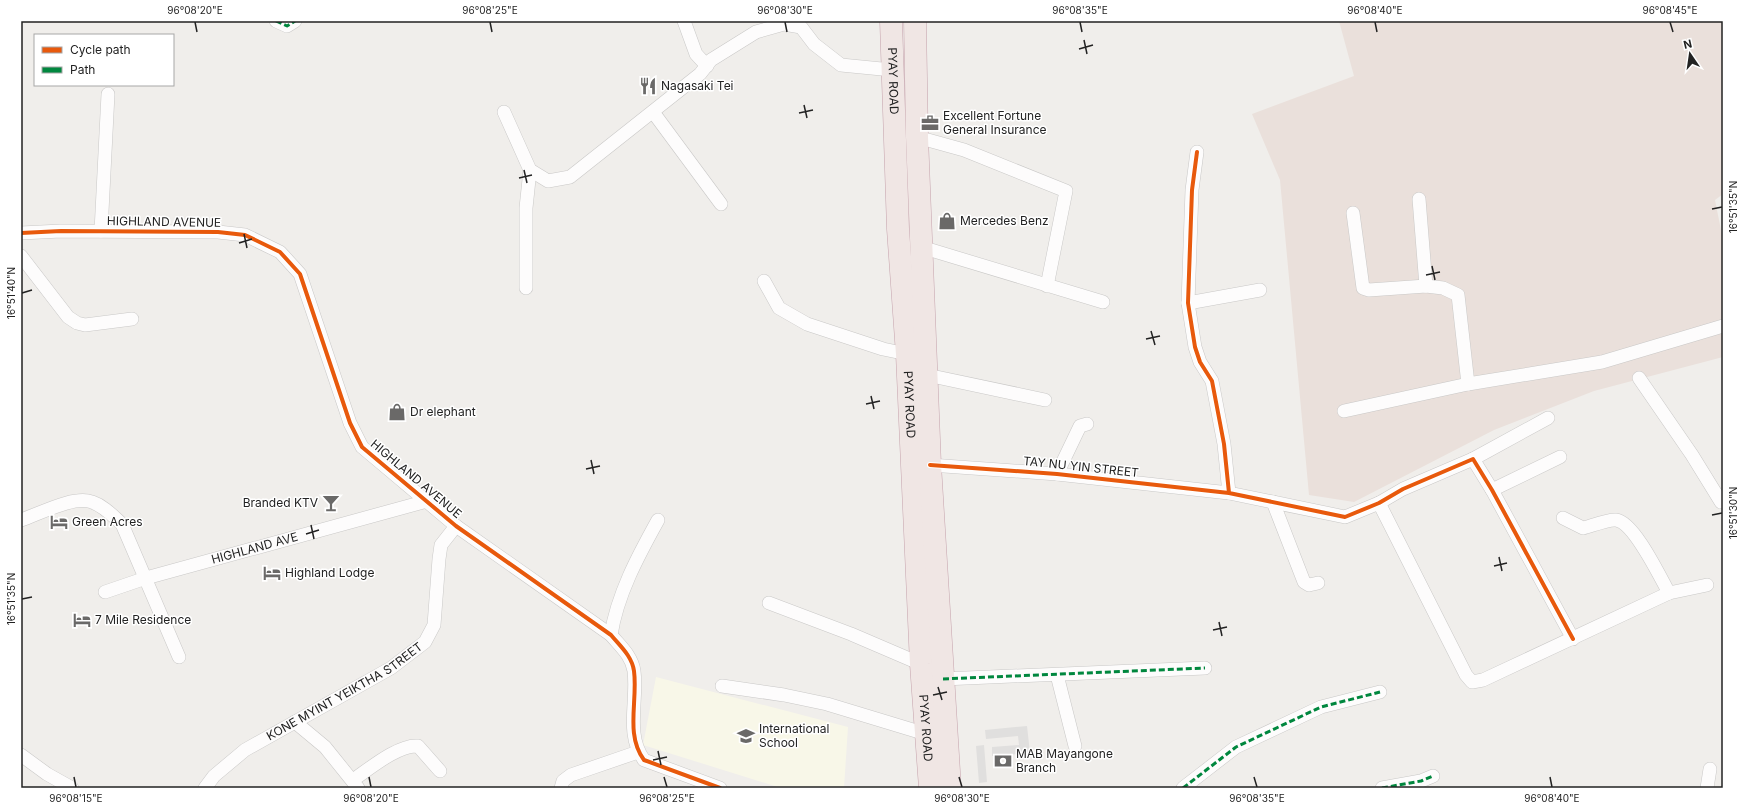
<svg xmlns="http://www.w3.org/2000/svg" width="1744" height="809" font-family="Inter,sans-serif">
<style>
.education{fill:#f8f7e8}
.military{fill:#eae0db}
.parking{fill:#e0dfde}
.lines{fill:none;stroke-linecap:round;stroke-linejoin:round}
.minor-casing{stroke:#c9c8c7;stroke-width:14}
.trunk-casing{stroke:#c5a2ac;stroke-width:23}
.minor{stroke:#fdfcfc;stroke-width:13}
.trunk{stroke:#f0e6e4;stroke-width:22}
.quiet{stroke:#00873e;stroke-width:3;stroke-dasharray:6 3;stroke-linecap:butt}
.cycleway-casing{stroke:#fff;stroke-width:6}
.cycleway{stroke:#e8590c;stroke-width:4}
.ticks{fill:none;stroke:#222;stroke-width:1.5}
.labels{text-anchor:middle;stroke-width:3;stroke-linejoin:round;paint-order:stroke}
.street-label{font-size:12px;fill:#222;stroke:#fff}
.poi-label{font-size:12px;fill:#222;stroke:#fff;text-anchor:start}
.neatline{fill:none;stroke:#222;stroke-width:1.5}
.ticks-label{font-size:10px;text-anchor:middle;fill:#222}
</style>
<rect width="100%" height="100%" fill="#f0eeeb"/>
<path class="education" d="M 656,677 L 848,727 L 844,788 L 781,788 L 643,745 Z"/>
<path class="military" d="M 1339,21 L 1723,21 L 1723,194 L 1715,200 L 1723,240 L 1723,357 L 1594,391 L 1494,430 L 1354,502 L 1309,495 L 1280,180 L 1252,114 L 1354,76 Z"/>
<path class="parking" d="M 1027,726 L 1030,753 L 992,756 L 992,747 L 1019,745 L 1018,736 L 986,739 L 985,730 Z
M 984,745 L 987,782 L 979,783 L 976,746 Z"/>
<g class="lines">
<g class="minor-casing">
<g id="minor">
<path d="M 276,21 L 287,26 L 295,21"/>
<path d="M 684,21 L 696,54 L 707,66"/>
<path d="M 504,112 L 530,170 L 548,181 L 570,177 L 700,74 L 711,60 L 756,32 L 784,24 L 801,27 L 814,44 L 841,65 L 892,70"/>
<path d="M 653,112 L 721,204"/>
<path d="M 917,137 L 964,150 L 1066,191 L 1047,286"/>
<path d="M 1197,152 L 1192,190 L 1188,303 L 1195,347 L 1200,362 L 1212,381 L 1224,444 L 1229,493"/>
<path d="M 1419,199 L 1426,286"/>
<path d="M 1353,213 L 1363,288 L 1369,290 L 1426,286 L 1443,288 L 1458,295 L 1468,384"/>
<path d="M 101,231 L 108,94"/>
<path d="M 21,233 L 61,231 L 218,232 L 245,235 L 280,252 L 300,274 L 350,423 L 362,447 L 456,526 L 611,635 C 620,646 632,656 634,671 C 638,700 625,735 644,760 L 720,788"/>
<path d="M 921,247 L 1103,302"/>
<path d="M 21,256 L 68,317 L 77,323 L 85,325 L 132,319"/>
<path d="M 764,281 L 779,308 L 807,324 L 883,349 L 907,354"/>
<path d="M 526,288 L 526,208 L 530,170"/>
<path d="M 1188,303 L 1260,290"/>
<path d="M 927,375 L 1045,400"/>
<path d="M 1639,378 L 1692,455 L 1721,502 L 1723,502"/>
<path d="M 1344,411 L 1468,384 L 1602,362 L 1723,326"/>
<path d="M 1473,459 L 1548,418"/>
<path d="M 930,465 L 1057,474 L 1229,493 L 1345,517 L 1379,503 L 1403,489 L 1473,459 L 1492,490 L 1573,639"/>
<path d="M 1057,474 L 1080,426 L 1087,424"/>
<path d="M 1492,490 L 1560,457"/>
<path d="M 1273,502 L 1304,582 L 1309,585 L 1318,583"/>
<path d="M 1379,503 L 1466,675 L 1472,682 L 1483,680 L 1669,593 L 1707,585"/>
<path d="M 1563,518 L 1583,528 C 1591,526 1609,519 1616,520 C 1634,522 1660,577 1669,593"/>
<path d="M 21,520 C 39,514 74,495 92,502 C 104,506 113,516 122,524 L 179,657"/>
<path id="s1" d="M 105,592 L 146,578 L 427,501"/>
<path d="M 769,603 L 851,634 L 921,664"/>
<path d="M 611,635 C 617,595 638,556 658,520"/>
<path d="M 1057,675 L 1075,746"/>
<path d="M 943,679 L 1205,668"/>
<path d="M 722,686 L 784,695 L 827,704 L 926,734"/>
<path d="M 295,722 L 325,747 L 358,788"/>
<path d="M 21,755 L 47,774 L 72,788"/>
<path d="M 353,780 C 369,769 399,744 418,746 L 440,771"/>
<path id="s2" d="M 205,788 L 214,776 L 245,750 L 391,668 L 425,642 L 434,625 L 439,559 L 441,545 L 456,526"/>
<path d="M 561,788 L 563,781 L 571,775 L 638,752"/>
<path d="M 1183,788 L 1236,747 L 1321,707 L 1380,692"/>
<path d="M 1382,788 L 1421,781 L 1433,776"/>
<path d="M 1707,788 L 1710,769"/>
</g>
</g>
<g class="trunk-casing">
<g id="trunk">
<path id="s3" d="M 891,21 L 898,229 L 907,354 L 921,664 L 930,788"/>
<path d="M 915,21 L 917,137 L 930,465 L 950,788"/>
</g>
</g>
<use href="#minor" class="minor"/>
<use href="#trunk" class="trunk"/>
<path class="quiet" d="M 276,21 L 287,26 L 295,21
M 943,679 L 1205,668
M 1183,788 L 1236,747 L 1321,707 L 1380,692
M 1382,788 L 1421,781 L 1433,776"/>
<g class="cycleway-casing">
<path id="cycleway" d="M 1197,152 L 1192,190 L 1188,303 L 1195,347 L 1200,362 L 1212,381 L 1224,444 L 1229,493
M 21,233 L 61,231 L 218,232 L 245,235 L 280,252 L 300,274 L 350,423 L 362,447 L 456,526 L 611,635 C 620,646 632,656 634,671 C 638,700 625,735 644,760 L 720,788
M 930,465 L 1057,474 L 1229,493 L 1345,517 L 1379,503 L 1403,489 L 1473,459 L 1492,490 L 1573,639"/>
</g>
<use href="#cycleway" class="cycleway"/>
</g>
<path class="ticks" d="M 195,22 L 197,32M 490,22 L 492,32M 785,22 L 787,32M 1080,22 L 1082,32M 1375,22 L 1377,32M 1670,22 L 1673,32M 1084,40 L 1087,54M 1079,49 L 1093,45M 804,105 L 807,118M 799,113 L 813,110M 524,170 L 527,183M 519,178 L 532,175M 1712,209 L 1722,207M 244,234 L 247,248M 239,243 L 252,239M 1432,266 L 1435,280M 1426,275 L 1440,272M 22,293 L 32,290M 1151,331 L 1155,345M 1146,339 L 1160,336M 871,396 L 874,409M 866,404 L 880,401M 591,460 L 594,474M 586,469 L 600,466M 1712,515 L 1722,513M 311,525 L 314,539M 306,534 L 319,530M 1499,557 L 1502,571M 1494,566 L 1507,563M 22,599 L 32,597M 1219,622 L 1222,636M 1213,630 L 1227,627M 938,687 L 942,700M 933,695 L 947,692M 658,751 L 661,765M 653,760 L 667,757M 74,777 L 76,787M 369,777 L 371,787M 664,777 L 667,787M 959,777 L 962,787M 1254,777 L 1257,787M 1550,777 L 1552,787"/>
<defs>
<g id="restaurant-bare" transform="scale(1.38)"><path d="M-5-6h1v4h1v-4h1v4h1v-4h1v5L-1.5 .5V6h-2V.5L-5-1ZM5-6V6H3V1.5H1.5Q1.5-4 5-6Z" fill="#6a6968" stroke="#fff" stroke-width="2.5" paint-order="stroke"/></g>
<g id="office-bare" transform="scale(1.38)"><path d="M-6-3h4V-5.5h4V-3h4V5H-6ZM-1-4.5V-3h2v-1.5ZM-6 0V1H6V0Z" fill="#6a6968" stroke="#fff" stroke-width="2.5" paint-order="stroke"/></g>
<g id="shop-bare" transform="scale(1.38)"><path d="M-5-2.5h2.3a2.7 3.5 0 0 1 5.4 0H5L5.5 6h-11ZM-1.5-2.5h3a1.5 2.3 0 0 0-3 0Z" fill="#6a6968" stroke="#fff" stroke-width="2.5" paint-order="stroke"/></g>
<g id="bar-bare" transform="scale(1.38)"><path d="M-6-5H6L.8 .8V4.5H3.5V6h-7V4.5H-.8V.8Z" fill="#6a6968" stroke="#fff" stroke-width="2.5" paint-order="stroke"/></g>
<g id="hotel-bare" transform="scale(1.38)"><path d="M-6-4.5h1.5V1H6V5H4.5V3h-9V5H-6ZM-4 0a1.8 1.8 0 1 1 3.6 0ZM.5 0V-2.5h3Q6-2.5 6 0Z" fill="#6a6968" stroke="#fff" stroke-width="2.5" paint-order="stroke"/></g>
<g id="school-bare" transform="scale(1.38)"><path d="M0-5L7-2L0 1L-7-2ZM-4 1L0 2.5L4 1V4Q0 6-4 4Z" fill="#6a6968" stroke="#fff" stroke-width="2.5" paint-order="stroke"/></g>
<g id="bank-bare" transform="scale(1.38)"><path d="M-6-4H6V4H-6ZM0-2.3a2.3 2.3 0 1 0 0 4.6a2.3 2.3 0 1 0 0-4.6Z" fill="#6a6968" stroke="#fff" stroke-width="2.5" paint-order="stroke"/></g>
</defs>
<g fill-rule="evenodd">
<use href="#restaurant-bare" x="648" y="86"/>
<use href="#office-bare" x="930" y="123"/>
<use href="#shop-bare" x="947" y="221"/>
<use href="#shop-bare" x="397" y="412"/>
<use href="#bar-bare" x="331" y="503"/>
<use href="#hotel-bare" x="59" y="522"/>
<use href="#hotel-bare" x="272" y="573"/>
<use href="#hotel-bare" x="82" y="620"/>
<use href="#school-bare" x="746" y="736"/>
<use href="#bank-bare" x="1003" y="761"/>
</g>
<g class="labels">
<g class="street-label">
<text dy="4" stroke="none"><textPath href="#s3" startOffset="60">PYAY ROAD</textPath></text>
<text transform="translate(164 222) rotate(1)" y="4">HIGHLAND AVENUE</text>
<text dy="4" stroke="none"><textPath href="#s3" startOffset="384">PYAY ROAD</textPath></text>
<text transform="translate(1081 467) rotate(6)" y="4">TAY NU YIN STREET</text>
<text transform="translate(416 479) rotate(40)" y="4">HIGHLAND AVENUE</text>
<text dy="4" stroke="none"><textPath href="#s1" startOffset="156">HIGHLAND AVE</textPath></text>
<text dy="4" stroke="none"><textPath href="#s2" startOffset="171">KONE MYINT YEIKTHA STREET</textPath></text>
<text dy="4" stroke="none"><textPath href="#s3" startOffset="708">PYAY ROAD</textPath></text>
</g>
<g class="poi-label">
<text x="661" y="90">Nagasaki Tei</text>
<text x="943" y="120">Excellent Fortune<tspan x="943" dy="14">General Insurance</tspan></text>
<text x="960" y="225">Mercedes Benz</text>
<text x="410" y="416">Dr elephant</text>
<text x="318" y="507" text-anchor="end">Branded KTV</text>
<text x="72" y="526">Green Acres</text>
<text x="285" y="577">Highland Lodge</text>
<text x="95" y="624">7 Mile Residence</text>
<text x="759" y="733">International<tspan x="759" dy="14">School</tspan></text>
<text x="1016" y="758">MAB Mayangone<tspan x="1016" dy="14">Branch</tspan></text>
</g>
</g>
<rect width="1744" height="809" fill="none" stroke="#ffffff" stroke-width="44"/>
<rect x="34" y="34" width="140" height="52" fill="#ffffff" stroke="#a7a7a7"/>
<rect x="42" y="47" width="20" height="6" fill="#e8590c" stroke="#a7a7a7"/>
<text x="70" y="54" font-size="12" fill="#222222">Cycle path</text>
<rect x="42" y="67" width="20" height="6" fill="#00873e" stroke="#a7a7a7"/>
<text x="70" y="74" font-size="12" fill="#222222">Path</text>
<g transform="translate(1690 54) rotate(347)" stroke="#ffffff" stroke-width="3" paint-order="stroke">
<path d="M0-3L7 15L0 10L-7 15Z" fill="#222222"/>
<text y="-6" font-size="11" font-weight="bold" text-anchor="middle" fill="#222222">N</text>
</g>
<rect x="22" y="22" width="1700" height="765" class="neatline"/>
<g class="ticks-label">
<text x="195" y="14">96°08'20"E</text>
<text x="490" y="14">96°08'25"E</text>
<text x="785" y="14">96°08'30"E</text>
<text x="1080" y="14">96°08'35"E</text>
<text x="1375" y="14">96°08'40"E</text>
<text x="1670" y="14">96°08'45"E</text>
<text transform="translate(1733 207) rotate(-90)" y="4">16°51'35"N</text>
<text transform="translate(11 293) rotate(-90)" y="4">16°51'40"N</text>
<text transform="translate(1733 513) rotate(-90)" y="4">16°51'30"N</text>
<text transform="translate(11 599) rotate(-90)" y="4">16°51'35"N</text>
<text x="76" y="802">96°08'15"E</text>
<text x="371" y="802">96°08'20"E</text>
<text x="667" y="802">96°08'25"E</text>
<text x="962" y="802">96°08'30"E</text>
<text x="1257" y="802">96°08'35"E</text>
<text x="1552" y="802">96°08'40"E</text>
</g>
</svg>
